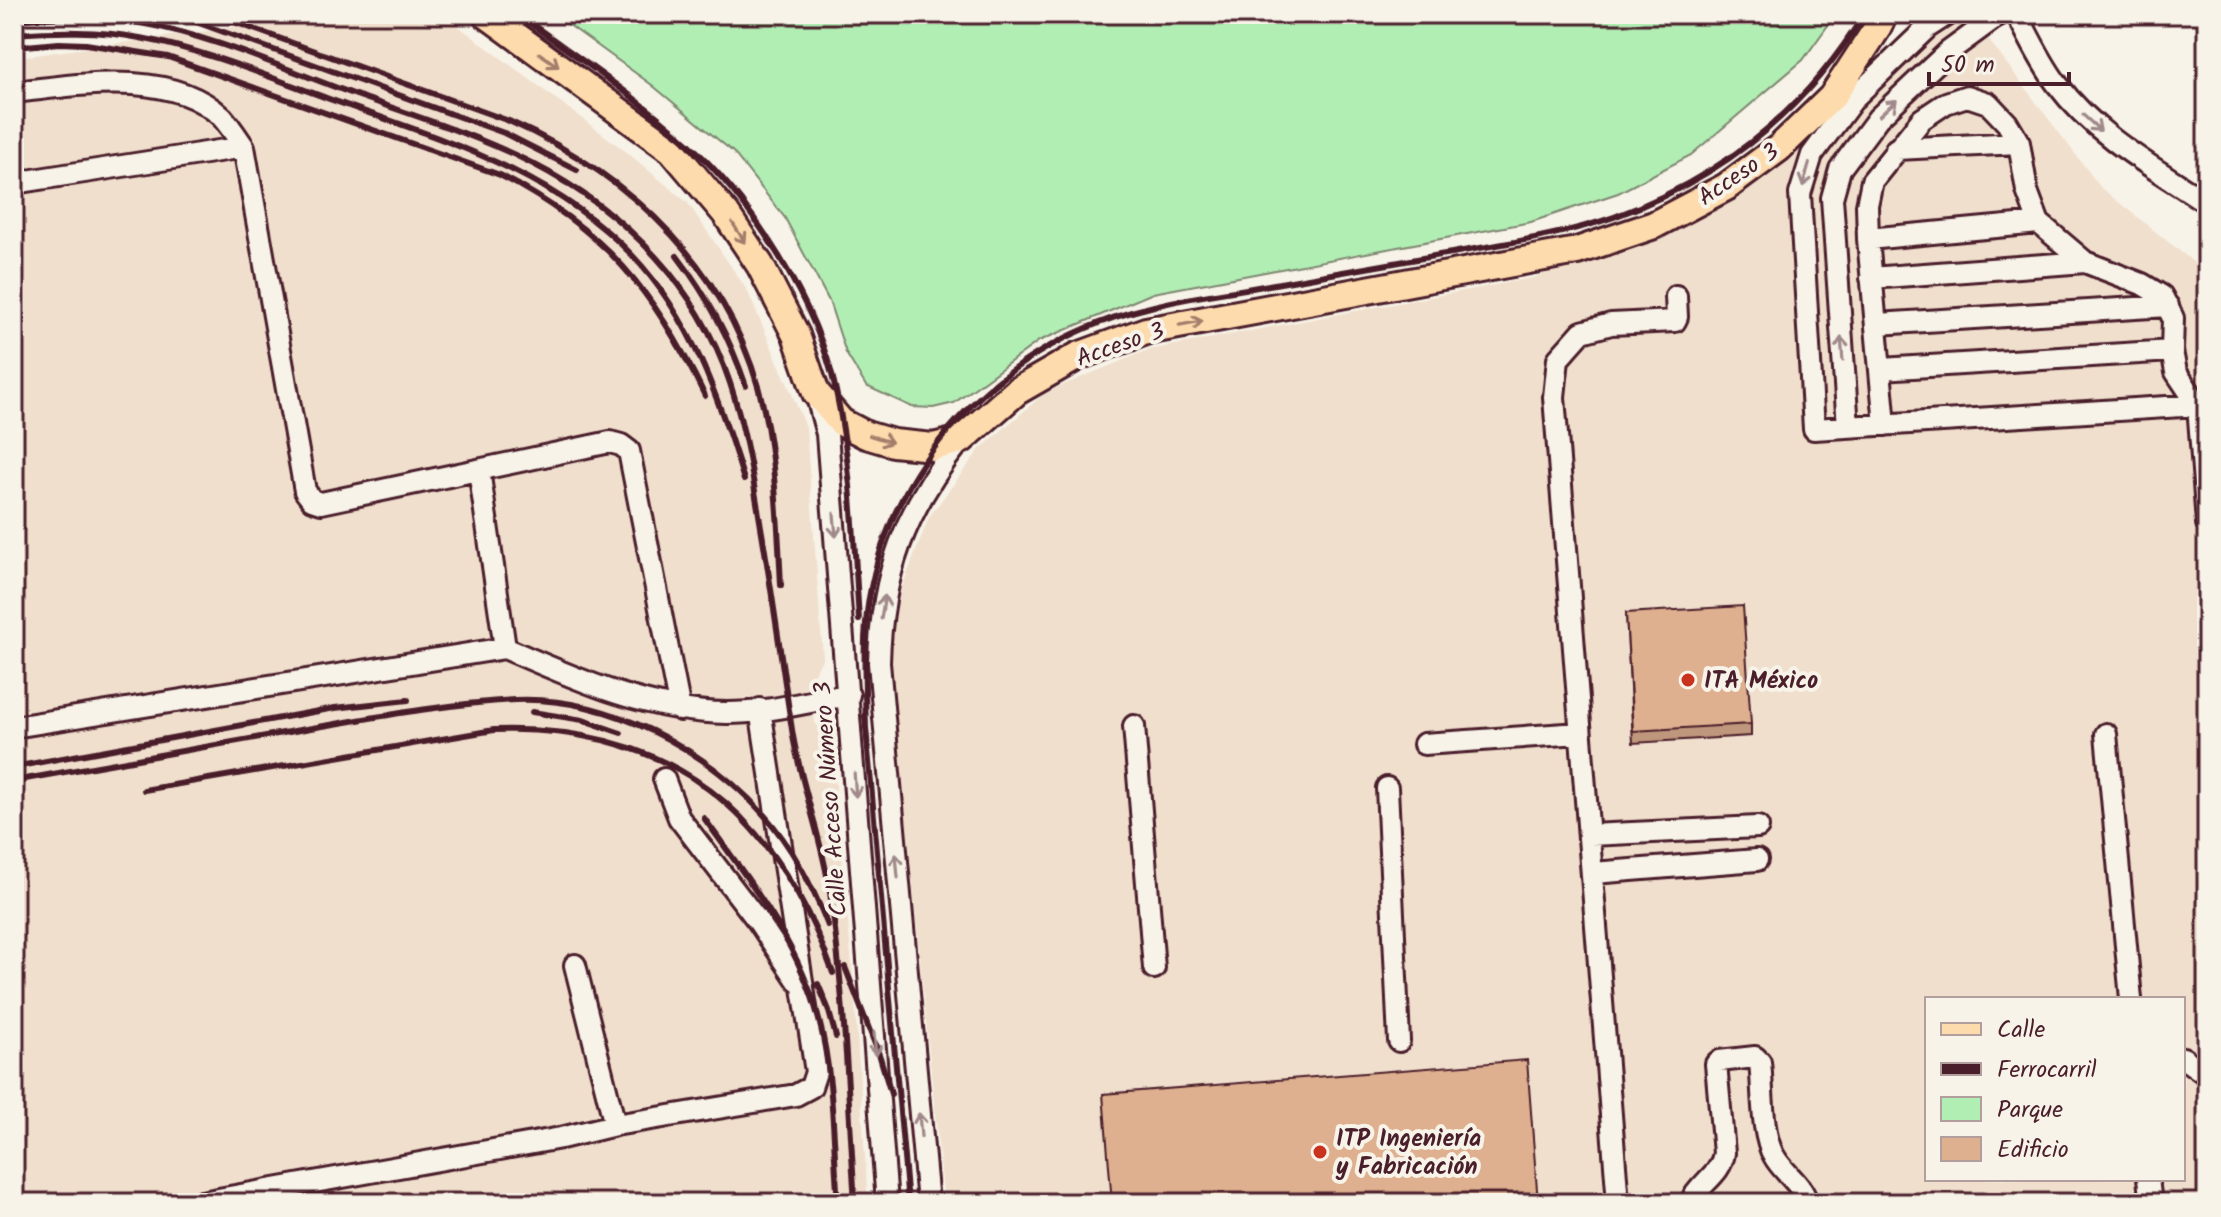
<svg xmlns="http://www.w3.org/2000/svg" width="2221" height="1217" font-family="Kalam,sans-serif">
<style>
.built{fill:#f0dfcd;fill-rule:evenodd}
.green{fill:#b1eeb4;stroke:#7e8670;stroke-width:2}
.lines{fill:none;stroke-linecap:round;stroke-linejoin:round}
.minor-casing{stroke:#4a1f2b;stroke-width:26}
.major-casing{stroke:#4a1f2b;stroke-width:32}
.minor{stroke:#f7f3e8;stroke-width:20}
.major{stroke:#fedbac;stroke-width:26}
.rail{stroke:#4a1f2b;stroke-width:6}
.wall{fill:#bf977b;stroke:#4a1f2b;stroke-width:2}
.building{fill:#deb08f;stroke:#4a1f2b;stroke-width:2}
.oneway{stroke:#a47d6c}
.oneway2{stroke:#a0898a}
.poi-dot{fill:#c8321e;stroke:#f7f3e8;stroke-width:3}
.labels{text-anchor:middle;stroke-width:8;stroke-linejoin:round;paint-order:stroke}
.street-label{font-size:24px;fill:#4a1f2b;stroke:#f7f3e8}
.poi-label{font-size:24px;font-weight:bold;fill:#4a1f2b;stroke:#f7f3e8;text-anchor:start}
</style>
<rect width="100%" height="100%" fill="#f7f3e8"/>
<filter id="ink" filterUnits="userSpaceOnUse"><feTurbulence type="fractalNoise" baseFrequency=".0125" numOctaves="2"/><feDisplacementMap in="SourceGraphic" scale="16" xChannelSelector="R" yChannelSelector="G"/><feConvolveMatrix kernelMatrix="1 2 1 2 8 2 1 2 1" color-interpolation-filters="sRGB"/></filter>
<g filter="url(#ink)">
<path class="built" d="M 327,14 L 442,14 L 624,150 L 688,203 L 747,290 L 806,427 L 823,658 L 810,680 L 815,723 L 832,742 L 854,989 L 868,1203 L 14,1203 L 14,58 Z
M 1933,14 L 1969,14 L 2101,188 L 2207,273 L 2207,1203 L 944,1203 L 887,626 L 929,517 L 980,449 L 1046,392 L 1148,350 L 1532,278 L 1659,235 L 1778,157 ZM 1927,999 L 2183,999 L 2183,1179 L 1927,1179 Z"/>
<path class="green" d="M 554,14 L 1836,14 L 1803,60 L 1691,155 L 1618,193 L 1531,222 L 1153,293 L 1039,341 L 954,403 L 933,408 L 912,407 L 866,386 L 846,353 L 829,301 L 785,218 L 733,152 L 652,85 Z"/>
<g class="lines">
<g class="minor-casing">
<path id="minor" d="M 1948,14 L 1928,27 L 1855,97 L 1812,155 L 1800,194 L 1814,429 L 2198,405 L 2207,523
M 2017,14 C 2029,37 2041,63 2057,84 C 2096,136 2153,167 2207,203
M 14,92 C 77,85 171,68 222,117 C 230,126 237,137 244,147 L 305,491 L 312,500 L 321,503 L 610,442 L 621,445 L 629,451 L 680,710
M 1896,149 L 2019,143
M 14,183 L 244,147
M 1868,239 L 2039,223
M 1871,278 L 2085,262
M 1877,324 L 2168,306
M 1881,369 L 2172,351
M 817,397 L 827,434 L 887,1203
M 1885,425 L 1868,239 L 1867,205 L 1872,181 L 1922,119 L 1946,103 L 1967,96 L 1988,103 L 2007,123 L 2019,143 L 2027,191 L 2039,223 L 2085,262 L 2142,284 L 2162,296 L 2173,318 L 2172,351 L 2176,372 L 2198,405
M 1848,427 L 1832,198 L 1840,169 L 1878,118 L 1948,52 L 2000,14
M 479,470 L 505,648
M 1134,726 L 1154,968
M 14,727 L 505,648 C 576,679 649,712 727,713 C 767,713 809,701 849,695
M 2106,734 L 2131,999
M 1424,744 L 1580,733
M 664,779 L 679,818 L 758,921 L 798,981
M 1387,788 L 1399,1041
M 1590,835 L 1758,827
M 1593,873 L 1757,860
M 575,965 L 615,1125
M 2183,1058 L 2207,1075
M 2148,1179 L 2151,1203
M 196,1203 L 561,1138 L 615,1125 L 796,1095 L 811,1087 L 816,1072 L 760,709
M 928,1203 L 879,663 C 881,575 905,509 961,440
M 1618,1203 L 1554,397 L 1558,359 L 1582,332 L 1611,324 L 1675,321 L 1677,317 L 1676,296
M 1690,1203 C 1699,1183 1721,1175 1724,1153 L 1716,1064 L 1719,1061 L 1755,1057 L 1760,1062 C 1763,1087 1761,1135 1774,1156 C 1783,1173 1803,1184 1807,1203"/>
</g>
<g class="major-casing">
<path id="major" d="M 486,14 L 672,150 L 726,214 L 760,265 L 796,335 L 816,393 L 841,422 L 866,435 L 893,443 L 933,447 L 961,440 L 1017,391 L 1078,356 L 1146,331 L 1577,251 L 1654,225 L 1726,187 L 1779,148 L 1832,97 L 1876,30 L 1884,14"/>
</g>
<use href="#minor" class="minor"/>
<use href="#major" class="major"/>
<path class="rail" d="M 167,14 L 196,22 L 504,133 L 577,170
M 212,14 L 509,121 C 633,176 734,273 764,410 C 776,467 778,528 781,585
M 518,14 C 575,56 636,96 688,143 C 753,203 817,303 836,391 C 852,466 854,543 859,620
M 14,20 C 56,17 98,15 140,23 C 211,35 287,70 356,95 C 472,136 570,163 656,257 C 731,339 744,423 761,527 C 773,597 782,666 793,736 C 802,788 822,839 830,892 C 845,995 848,1099 855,1203
M 14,34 C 57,31 98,30 140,38 C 204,50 264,75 324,97 C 435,138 547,167 632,255 C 692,318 719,399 744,480
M 14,47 L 59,43 L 86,44 L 168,57 L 500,175 C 605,230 654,290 705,396
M 677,256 C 707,295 730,338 746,386
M 532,712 L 583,720 L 621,733
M 865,716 L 908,1203
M 866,728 C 865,685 862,641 869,598 C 891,472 981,369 1099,323 C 1148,304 1201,296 1252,288 C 1313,277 1374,266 1434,256 C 1495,245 1557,237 1614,217 C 1721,178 1806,110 1864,14
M 14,767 L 335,708 L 408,700
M 14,781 C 109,764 205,747 300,730 C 371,718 443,704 515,700 C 608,696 705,748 765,816 C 793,848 813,887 828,926
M 144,790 L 494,730 C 670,724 775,811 833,973
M 704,818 C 748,879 800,945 819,1020 C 834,1076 833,1144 838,1203
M 845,967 L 880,1057 L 891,1094
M 818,984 L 828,1008 L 836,1037"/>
</g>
<path class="wall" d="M 1626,613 L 1751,724 L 1751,736 L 1633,743 Z"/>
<path class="building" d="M 1743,606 L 1751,724 L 1633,731 L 1626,613 Z
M 1527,1060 L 1538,1203 L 1112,1203 L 1103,1094 Z"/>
<defs><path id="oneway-shaft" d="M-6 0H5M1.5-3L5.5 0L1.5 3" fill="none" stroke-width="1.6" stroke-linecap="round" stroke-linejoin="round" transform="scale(2)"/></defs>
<g class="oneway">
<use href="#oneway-shaft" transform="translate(549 60) rotate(35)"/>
<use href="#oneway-shaft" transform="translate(739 233) rotate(57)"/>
<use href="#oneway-shaft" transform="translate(1191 323) rotate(-10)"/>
<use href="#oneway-shaft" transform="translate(881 439) rotate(17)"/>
</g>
<g class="oneway2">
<use href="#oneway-shaft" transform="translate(1888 108) rotate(-43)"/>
<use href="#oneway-shaft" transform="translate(2092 123) rotate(42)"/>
<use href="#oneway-shaft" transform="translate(1806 175) rotate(106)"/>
<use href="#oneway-shaft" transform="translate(1842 349) rotate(-94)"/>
<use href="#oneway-shaft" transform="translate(835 525) rotate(85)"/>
<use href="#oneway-shaft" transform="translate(883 607) rotate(-81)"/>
<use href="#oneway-shaft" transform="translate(855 785) rotate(86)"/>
<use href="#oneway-shaft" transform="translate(897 866) rotate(-95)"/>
<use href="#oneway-shaft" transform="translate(875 1044) rotate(85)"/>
<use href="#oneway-shaft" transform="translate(920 1125) rotate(-95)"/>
</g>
</g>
<g class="poi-dot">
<circle cx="1688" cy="680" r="8"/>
<circle cx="1320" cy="1152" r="8"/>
</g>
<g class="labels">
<g class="street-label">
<text transform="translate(1738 174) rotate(-34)" y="8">Acceso 3</text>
<text transform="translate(1120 344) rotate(-19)" y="8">Acceso 3</text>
<text transform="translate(830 799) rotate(-94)" y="8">Calle Acceso Número 3</text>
</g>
<g class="poi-label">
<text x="1704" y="688">ITA México</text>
<text x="1336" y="1146">ITP Ingeniería<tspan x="1336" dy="28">y Fabricación</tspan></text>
</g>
</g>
<rect width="2221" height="1217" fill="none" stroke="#f7f3e8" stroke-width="48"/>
<rect x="24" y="24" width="2173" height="1169" fill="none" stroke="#4a1f2b" stroke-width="3" filter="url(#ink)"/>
<rect x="1925" y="997" width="260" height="184" fill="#f7f3e8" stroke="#b29e9c" stroke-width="2"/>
<rect x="1941" y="1023" width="40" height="12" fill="#fedbac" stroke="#b29e9c" stroke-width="2"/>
<text x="1997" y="1037" font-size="24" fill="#4a1f2b">Calle</text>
<rect x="1941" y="1063" width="40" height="12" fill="#4a1f2b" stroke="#b29e9c" stroke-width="2"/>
<text x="1997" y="1077" font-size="24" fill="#4a1f2b">Ferrocarril</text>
<rect x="1941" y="1097" width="40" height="24" fill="#b1eeb4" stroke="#b29e9c" stroke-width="2"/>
<text x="1997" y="1117" font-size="24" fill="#4a1f2b">Parque</text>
<rect x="1941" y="1137" width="40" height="24" fill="#deb08f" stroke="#b29e9c" stroke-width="2"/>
<text x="1997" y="1157" font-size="24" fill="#4a1f2b">Edificio</text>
<path d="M1929 72v12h140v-12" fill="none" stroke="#4a1f2b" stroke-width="4"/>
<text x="1941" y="72" font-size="24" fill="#4a1f2b" stroke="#f7f3e8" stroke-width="6" paint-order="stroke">50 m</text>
</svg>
